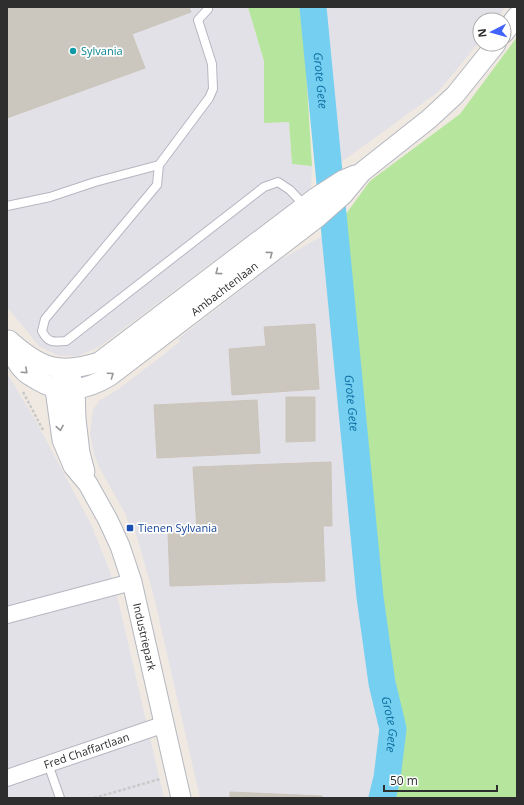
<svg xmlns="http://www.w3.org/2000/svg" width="524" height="805" font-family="'Open Sans',sans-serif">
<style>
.industrial{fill:#e3e1e8}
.green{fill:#b6e59e}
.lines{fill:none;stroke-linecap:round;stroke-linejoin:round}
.river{stroke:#75cff0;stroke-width:27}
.building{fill:#cbc7bf;stroke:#cbc5ba}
.service-casing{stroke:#b4b7c1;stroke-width:10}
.minor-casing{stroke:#b4b7c1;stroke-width:18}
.tertiary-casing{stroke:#b4b7c1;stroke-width:21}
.path{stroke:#c9c9c9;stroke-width:2.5;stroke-dasharray:3 2;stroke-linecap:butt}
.service{stroke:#fff;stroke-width:8}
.minor{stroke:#fff;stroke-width:16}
.tertiary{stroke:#fff;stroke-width:19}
.oneway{stroke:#969696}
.culture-dot{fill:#0f9aa8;stroke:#fff;stroke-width:1.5}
.transit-dot{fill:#1a4fb4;stroke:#fff;stroke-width:1.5}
.labels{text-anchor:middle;stroke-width:3.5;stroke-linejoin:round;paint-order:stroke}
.culture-label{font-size:11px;fill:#0d838f;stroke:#fff;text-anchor:start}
.street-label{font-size:11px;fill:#2e2e2e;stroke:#fff}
.transit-label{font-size:11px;fill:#164399;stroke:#fff;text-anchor:start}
.water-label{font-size:12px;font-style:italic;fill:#0d6fa3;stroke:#fff}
</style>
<rect width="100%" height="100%" fill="#efe9e1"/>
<path class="industrial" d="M 7,7 L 248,7 L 264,61 L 264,123 L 289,122 L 292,164 L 312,166 L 311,188 L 99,347 L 77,356 L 59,356 L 40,347 L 7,307 Z
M 326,7 L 505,7 L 497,20 L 480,20 L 480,41 L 438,92 L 340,163 Z
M 335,229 L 370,597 L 382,683 L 393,729 L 387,778 L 382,798 L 200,798 L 154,597 L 140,547 L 135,531 L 130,528 L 126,515 L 99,467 L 94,454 L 90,434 L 93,410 L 99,401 L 120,388 L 180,342 L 178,339 L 278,261 Z
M 7,373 L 33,416 L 91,524 L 111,574 L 119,604 L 164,798 L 7,798 Z"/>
<path class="green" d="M 248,7 L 302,7 L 312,166 L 292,164 L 289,122 L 264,123 L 264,61 Z
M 517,37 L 517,798 L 382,798 L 387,778 L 393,729 L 382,683 L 370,597 L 350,394 L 335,229 L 370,181 L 460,114 Z"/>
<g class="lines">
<path class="river" id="s1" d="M 313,7 L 370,597 L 382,683 L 393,729 L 387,778 L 382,798"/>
</g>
<path class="building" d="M 7,7 L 189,7 L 191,12 L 132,34 L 145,68 L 7,118 Z
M 315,324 L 319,389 L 232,395 L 229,349 L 266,346 L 264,327 Z
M 286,397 L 315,397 L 315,441 L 286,442 Z
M 257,400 L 260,453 L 157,458 L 154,405 Z
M 331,462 L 332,526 L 323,526 L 325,581 L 170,586 L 168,531 L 197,530 L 193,467 Z
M 230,792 L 322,796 L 322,798 L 230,798 Z"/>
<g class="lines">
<g class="service-casing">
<path id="service" d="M 208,7 L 208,9 L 198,20 L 212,64 L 213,89 L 209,98 L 159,165 L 157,185 L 45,319 L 42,331 C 48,343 53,342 66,341 L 264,187 L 278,182 L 290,190 L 305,206
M 7,206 L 50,197 L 95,182 L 159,165
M 48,764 L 60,798"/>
</g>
<g class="minor-casing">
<g id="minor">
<path d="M 7,615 L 132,582"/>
<path id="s2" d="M 7,778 L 165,724"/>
</g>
</g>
<g class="tertiary-casing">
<g id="tertiary">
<path d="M 504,33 L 517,16"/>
<path d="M 9,340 C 40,368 59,375 99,362 L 315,198 L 343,180 L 355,175"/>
<path id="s3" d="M 7,342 C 11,352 16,364 24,371 C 27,375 33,377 37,380 C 62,395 85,391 110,376 L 317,218 L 343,195 L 362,172 L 429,119 L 455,95 L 496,44"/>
<path id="s4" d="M 68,369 L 55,389 L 62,440 L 73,466 L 88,484 L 108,520 L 120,546 L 132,582 L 181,798"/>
<path d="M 71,377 L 75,389 L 76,419 L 80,453 L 85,472"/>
</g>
</g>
<path class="path" d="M 23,392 L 43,430
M 94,798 L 160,779"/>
<use href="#service" class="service"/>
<use href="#minor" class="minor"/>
<use href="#tertiary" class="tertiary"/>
</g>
<defs><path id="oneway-chevron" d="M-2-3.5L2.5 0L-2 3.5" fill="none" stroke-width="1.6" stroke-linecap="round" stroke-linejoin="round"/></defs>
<g class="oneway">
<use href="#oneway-chevron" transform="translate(270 254) rotate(-37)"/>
<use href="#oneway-chevron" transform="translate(218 272) rotate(143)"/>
<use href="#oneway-chevron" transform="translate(25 371) rotate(42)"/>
<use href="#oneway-chevron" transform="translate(111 375) rotate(-35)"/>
<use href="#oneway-chevron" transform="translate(60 428) rotate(80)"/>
</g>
<circle class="culture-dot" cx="73" cy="51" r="4"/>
<rect class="transit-dot" x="126" y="524" width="8" height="8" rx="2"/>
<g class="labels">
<g class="culture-label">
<text x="81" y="55">Sylvania</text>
</g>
<g class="street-label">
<text dy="4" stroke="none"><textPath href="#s3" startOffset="271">Ambachtenlaan</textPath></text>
<text dy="4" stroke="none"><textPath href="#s4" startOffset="291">Industriepark</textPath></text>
<text dy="4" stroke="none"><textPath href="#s2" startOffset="84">Fred Chaffartlaan</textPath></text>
</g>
<g class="transit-label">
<text x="138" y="532">Tienen Sylvania</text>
</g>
<g class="water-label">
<text dy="4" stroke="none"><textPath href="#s1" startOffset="74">Grote Gete</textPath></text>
<text dy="4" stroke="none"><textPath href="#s1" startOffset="398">Grote Gete</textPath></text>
<text dy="4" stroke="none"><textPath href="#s1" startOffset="722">Grote Gete</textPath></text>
</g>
</g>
<rect width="524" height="805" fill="none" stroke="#2e2e2e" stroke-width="16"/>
<g transform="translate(492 32) rotate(264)"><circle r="19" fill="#ffffff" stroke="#ababab"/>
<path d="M0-3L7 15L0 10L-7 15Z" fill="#4264fb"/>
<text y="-6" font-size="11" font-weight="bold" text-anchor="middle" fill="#2e2e2e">N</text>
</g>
<path d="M384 785v6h113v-6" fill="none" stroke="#2e2e2e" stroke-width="2"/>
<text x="390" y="785" font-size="12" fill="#2e2e2e" stroke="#ffffff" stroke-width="3" paint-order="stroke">50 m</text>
</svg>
